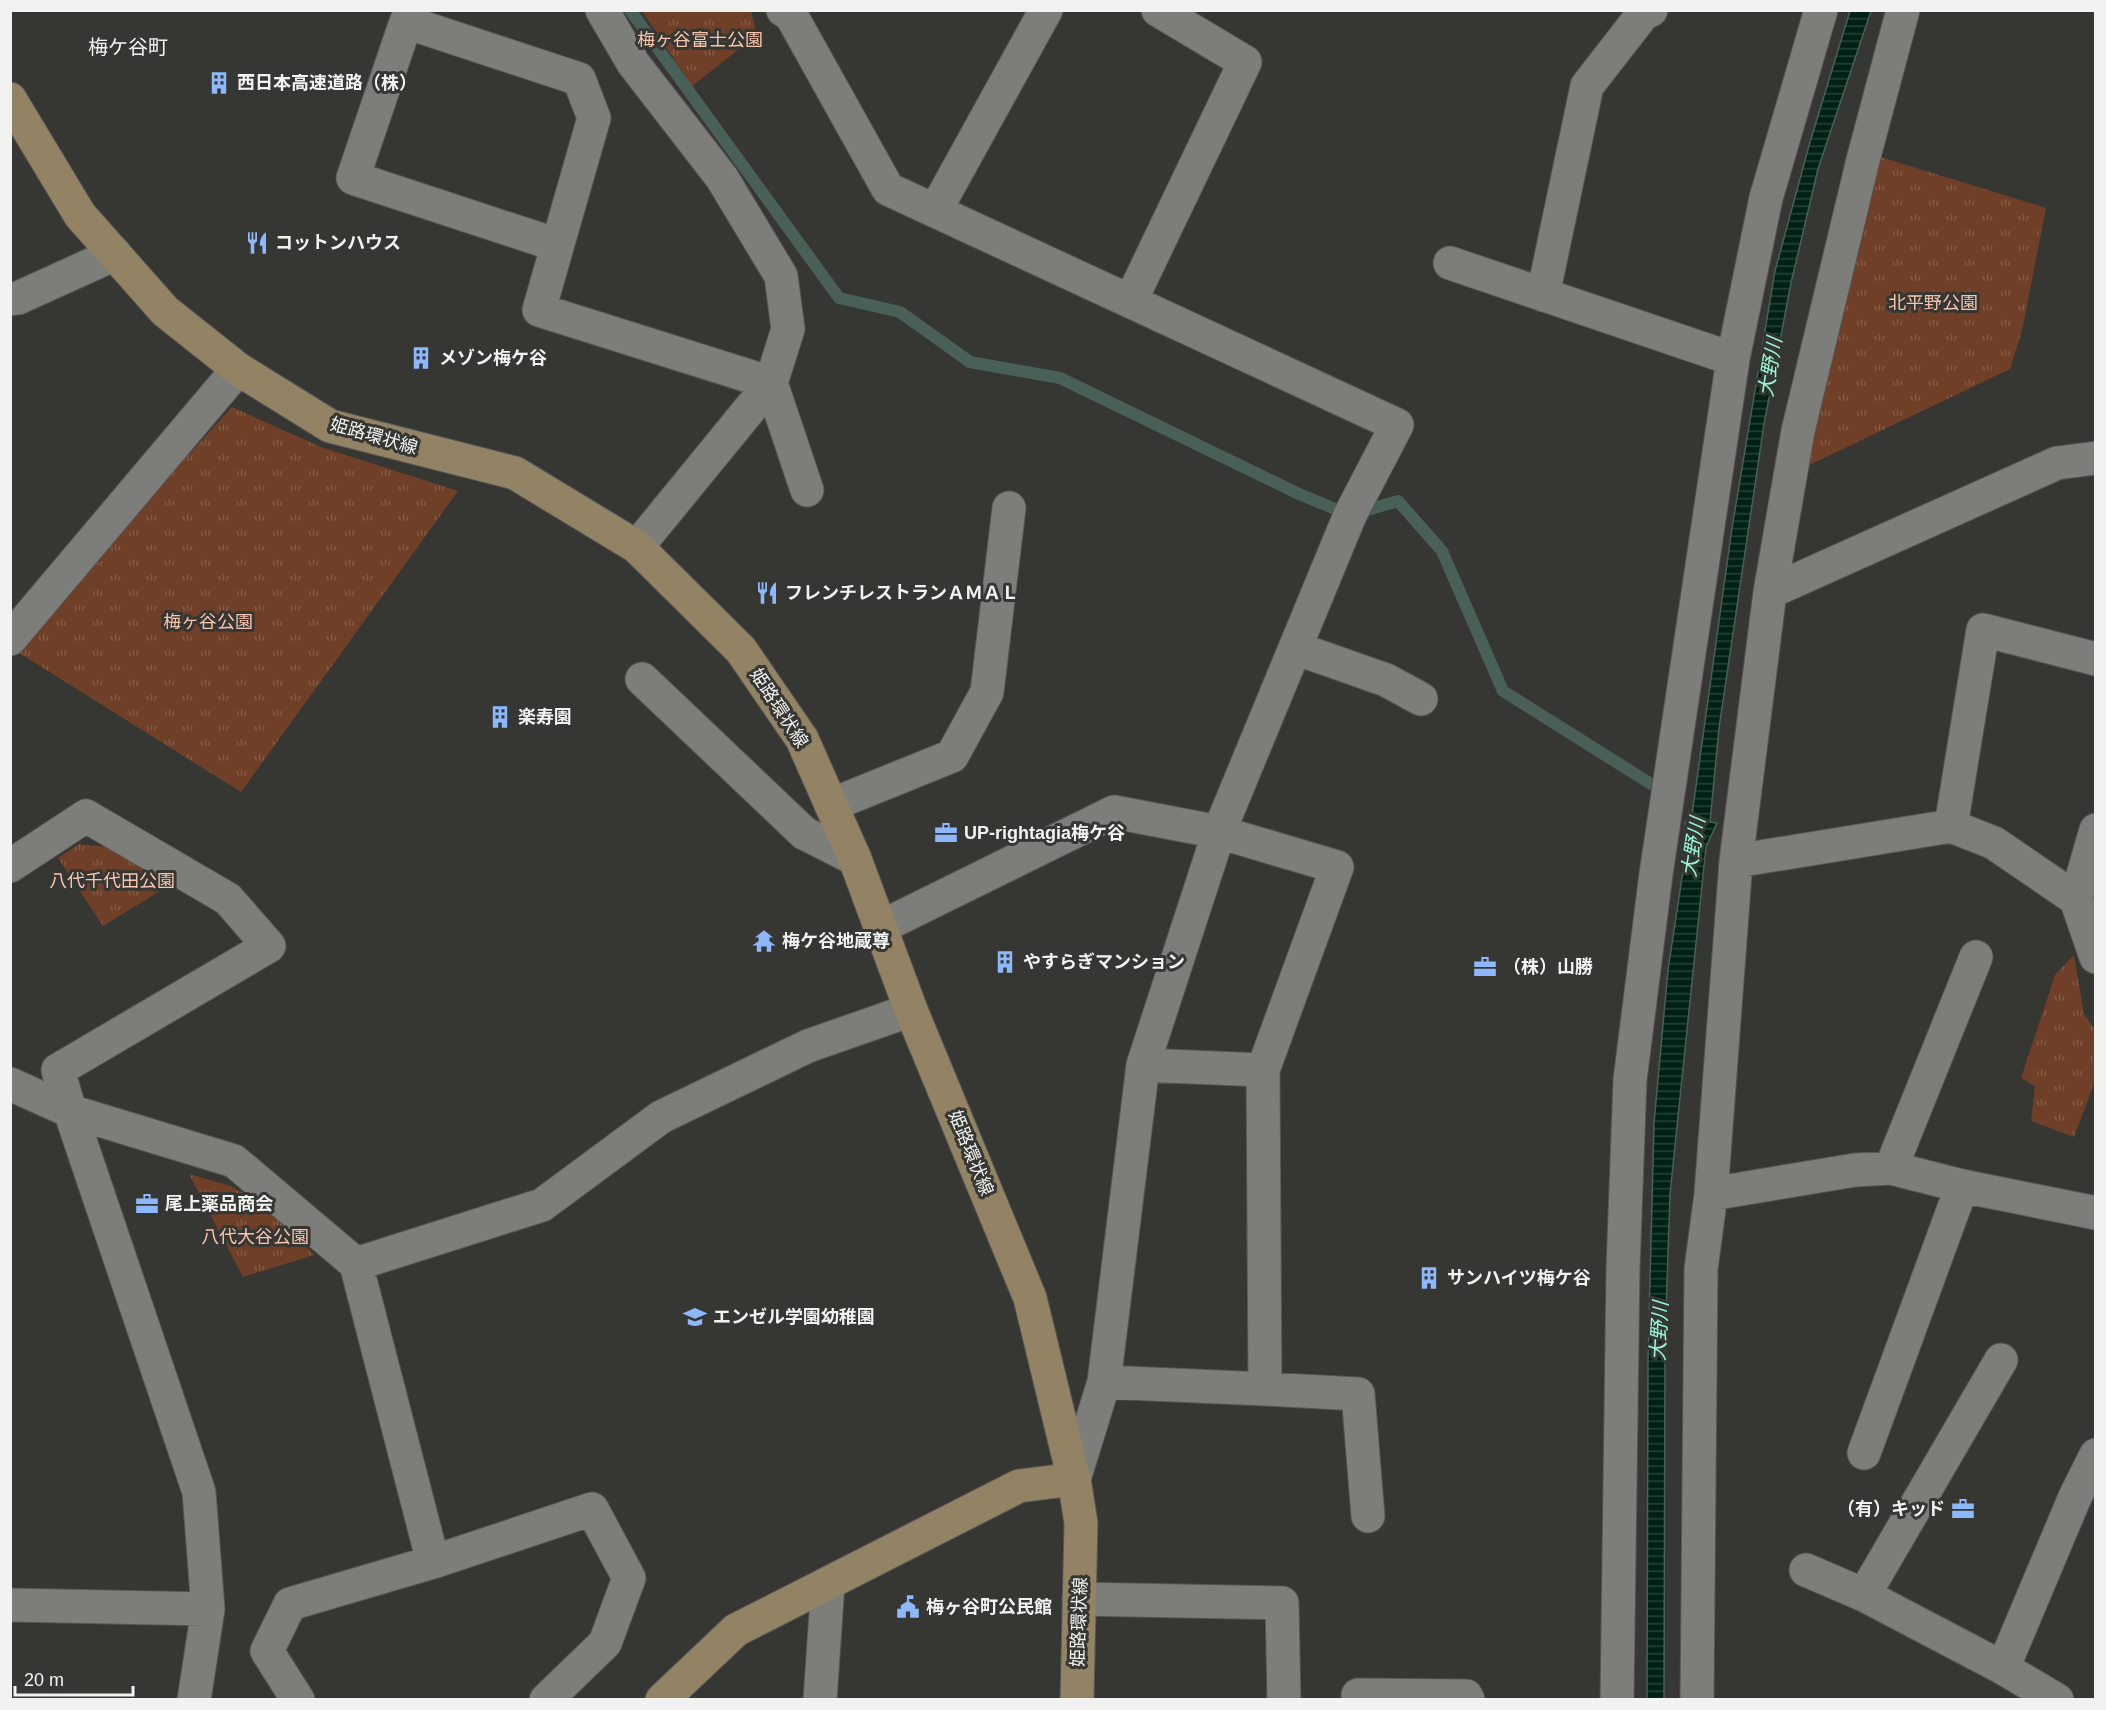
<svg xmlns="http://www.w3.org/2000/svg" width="2106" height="1710" font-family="Arial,'Noto Sans JP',sans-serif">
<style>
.park{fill:url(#park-tufts)}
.water{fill:url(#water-rules);stroke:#496058;stroke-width:1.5}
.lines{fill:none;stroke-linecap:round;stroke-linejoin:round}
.stream{stroke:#496058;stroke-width:12}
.street-casing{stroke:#555553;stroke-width:35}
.secondary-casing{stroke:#555553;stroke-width:35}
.street{stroke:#7d7d7a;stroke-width:33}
.secondary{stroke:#938365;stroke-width:33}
.labels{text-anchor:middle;stroke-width:6;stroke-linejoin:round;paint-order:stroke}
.park-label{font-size:18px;fill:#f7c5ad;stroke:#363633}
.poi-label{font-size:18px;font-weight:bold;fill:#f2f2f1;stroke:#363633;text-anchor:start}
.street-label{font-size:18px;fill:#f2f2f1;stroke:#363633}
.neighbourhood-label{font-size:20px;fill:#f2f2f1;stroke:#363633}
.water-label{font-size:20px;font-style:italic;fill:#95f9d4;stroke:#363633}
</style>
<defs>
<pattern id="park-tufts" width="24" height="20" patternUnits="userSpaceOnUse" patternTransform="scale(1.5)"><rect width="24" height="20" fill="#6f3f27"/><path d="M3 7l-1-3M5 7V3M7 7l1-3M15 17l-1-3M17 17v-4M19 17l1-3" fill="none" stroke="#845b47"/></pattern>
<pattern id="water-rules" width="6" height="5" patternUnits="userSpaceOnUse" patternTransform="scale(1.5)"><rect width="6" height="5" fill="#002116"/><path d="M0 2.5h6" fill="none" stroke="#264238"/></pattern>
</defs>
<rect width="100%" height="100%" fill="#363633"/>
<path class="park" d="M 642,11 L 751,11 L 757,35 L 692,86 Z
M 1874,155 L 2046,208 L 2022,331 L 2010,369 L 1803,468 Z
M 232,407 L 321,447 L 458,491 L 241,792 L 16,651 L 88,565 Z
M 79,844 L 120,848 L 173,883 L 103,926 L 58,858 Z
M 2074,955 L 2084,1014 L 2095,1030 L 2096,1078 L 2074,1137 L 2031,1121 L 2035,1086 L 2021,1078 L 2055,975 Z
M 189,1174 L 231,1186 L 268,1208 L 314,1255 L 243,1277 Z"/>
<path class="water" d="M 1850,11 L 1871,11 L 1818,169 L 1791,283 L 1764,424 L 1719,728 L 1710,822 L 1717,823 L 1706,847 L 1670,1194 L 1665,1344 L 1664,1699 L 1647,1699 L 1648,1359 L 1654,1123 L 1668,970 L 1686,851 L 1685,822 L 1691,822 L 1732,528 L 1775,271 L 1810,142 Z"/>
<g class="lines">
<path class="stream" d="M 630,10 L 839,298 L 900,312 L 970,362 L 1060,378 L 1299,494 L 1350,515 L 1398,501 L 1442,551 L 1503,691 L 1651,784"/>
<g class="street-casing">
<path id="street" d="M 602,10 L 633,63 L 722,178 L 781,276 L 788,329 L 771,383 L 637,547
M 783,10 L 791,15 L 888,189 L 1397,425 L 1350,515 L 1219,832 L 1143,1065 L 1104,1382 L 1074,1479
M 935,211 L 1046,10
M 557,245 L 353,178 L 406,22 L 579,79 L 594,118 L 539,310 L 771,383 L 807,490
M 1450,263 L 1733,359
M 1543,295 L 1587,86 L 1643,14 L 1651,10
M 10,299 L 18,298 L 115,254
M 1131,300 L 1245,62 L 1158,10
M 1770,592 L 2057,463 L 2096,458
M 10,639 L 238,369
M 1295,648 L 1386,680 L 1421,699
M 642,679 L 804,833 L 855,859
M 831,805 L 952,756 L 987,692 L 1009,508
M 1951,826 L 1983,630 L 2096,659
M 1736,861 L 1951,826 L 1994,843 L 2076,899 L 2096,957
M 10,866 L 86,816 L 228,899 L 269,946 L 58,1070 L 70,1111 L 199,1492 L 208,1609 L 194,1700
M 2076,899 L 2096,830
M 881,927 L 1114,812 L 1219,832 L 1337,867 L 1263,1070 L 1265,1389 L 1104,1382
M 1143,1065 L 1263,1070
M 10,1084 L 70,1111 L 234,1161 L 356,1264 L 433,1562
M 1891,1168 L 1976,957
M 1711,1194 L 1855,1170 L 1891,1168 L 1962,1186 L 2096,1213
M 356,1264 L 542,1205 L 661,1117 L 808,1046 L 911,1010
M 2001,1360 L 1864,1595 L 2003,1668
M 1265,1389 L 1358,1394 L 1368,1516
M 1864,1453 L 1962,1186
M 1806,1570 L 1864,1595
M 1079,1599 L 1282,1603 L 1284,1700
M 10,1605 L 208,1609
M 1358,1695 L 1466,1696 L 1468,1700
M 298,1700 L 267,1651 L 290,1604 L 433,1562 L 592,1509 L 629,1578 L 605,1643 L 546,1700
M 820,1700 L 828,1584
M 1617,1700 L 1623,1268 L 1630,1080 L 1656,874 L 1733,359 L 1766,198 L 1821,10
M 1697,1700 L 1701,1269 L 1711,1194 L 1736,861 L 1770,592 L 1798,431 L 1863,160 L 1903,10
M 2057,1700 L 2003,1668 L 2075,1497 L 2096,1455"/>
</g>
<g class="secondary-casing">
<path id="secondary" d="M 10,99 L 80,215 L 165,311 L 238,369 L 330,426 L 515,473 L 637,547 L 741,650 L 802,739 L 855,859 L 911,1010 L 1030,1298 L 1074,1479 L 1081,1523 L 1077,1700
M 662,1700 L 736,1630 L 1019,1486 L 1074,1479"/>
</g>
<use href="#street" class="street"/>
<use href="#secondary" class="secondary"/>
</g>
<defs>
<g id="building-bare" transform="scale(1.8)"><path d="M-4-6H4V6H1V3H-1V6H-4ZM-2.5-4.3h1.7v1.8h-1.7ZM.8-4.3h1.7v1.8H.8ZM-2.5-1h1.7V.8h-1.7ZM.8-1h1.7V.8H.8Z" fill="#8db9fc" stroke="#363633" stroke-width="2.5" paint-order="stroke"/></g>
<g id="restaurant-bare" transform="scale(1.8)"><path d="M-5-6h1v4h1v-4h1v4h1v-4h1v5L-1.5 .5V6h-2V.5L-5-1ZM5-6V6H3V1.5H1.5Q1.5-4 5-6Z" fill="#8db9fc" stroke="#363633" stroke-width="2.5" paint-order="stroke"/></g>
<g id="office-bare" transform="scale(1.8)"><path d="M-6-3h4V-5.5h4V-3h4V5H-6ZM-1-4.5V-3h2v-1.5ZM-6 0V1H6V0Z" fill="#8db9fc" stroke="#363633" stroke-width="2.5" paint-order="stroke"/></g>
<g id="temple-bare" transform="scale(1.8)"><path d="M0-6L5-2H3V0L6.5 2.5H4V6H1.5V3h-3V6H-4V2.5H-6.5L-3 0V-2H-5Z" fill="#8db9fc" stroke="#363633" stroke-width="2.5" paint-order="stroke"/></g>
<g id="school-bare" transform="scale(1.8)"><path d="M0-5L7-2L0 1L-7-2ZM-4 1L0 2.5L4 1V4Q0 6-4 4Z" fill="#8db9fc" stroke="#363633" stroke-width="2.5" paint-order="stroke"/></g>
<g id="civic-bare" transform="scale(1.8)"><path d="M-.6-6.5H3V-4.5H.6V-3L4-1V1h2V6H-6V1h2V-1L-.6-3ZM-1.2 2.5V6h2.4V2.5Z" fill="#8db9fc" stroke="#363633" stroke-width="2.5" paint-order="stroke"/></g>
</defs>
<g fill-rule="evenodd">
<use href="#building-bare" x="219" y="83"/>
<use href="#restaurant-bare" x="257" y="243"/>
<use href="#building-bare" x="421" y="358"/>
<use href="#restaurant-bare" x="767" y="593"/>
<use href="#building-bare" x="500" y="717"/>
<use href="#office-bare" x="946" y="833"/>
<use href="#temple-bare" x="764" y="941"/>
<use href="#building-bare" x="1005" y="962"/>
<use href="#office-bare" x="1485" y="967"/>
<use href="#office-bare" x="147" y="1204"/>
<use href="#building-bare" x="1429" y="1278"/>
<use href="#school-bare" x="695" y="1317"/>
<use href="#office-bare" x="1963" y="1509"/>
<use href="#civic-bare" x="908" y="1607"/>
</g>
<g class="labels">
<g class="park-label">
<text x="700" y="46">梅ヶ谷富士公園</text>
<text x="1933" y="309">北平野公園</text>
<text x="208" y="628">梅ヶ谷公園</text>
<text x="112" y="887">八代千代田公園</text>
<text x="255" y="1243">八代大谷公園</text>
</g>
<g class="poi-label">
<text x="237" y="89">西日本高速道路（株）</text>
<text x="275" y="249">コットンハウス</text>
<text x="439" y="364">メゾン梅ケ谷</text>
<text x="785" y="599">フレンチレストランＡＭＡＬ</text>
<text x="518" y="723">楽寿園</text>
<text x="964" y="839">UP-rightagia梅ケ谷</text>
<text x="782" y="947">梅ケ谷地蔵尊</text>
<text x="1023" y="968">やすらぎマンション</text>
<text x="1503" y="973">（株）山勝</text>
<text x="165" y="1210">尾上薬品商会</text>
<text x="1447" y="1284">サンハイツ梅ケ谷</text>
<text x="713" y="1323">エンゼル学園幼稚園</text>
<text x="1945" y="1515" text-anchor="end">（有）キッド</text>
<text x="926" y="1613">梅ヶ谷町公民館</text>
</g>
<g class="street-label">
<text transform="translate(374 436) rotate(16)" y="6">姫路環状線</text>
<text transform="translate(779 708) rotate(57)" y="6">姫路環状線</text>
<text transform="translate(971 1153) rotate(68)" y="6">姫路環状線</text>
<text transform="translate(1079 1622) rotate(-88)" y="6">姫路環状線</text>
</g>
<g class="neighbourhood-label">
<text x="128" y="54">梅ケ谷町</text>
</g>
<g class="water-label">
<text transform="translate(1770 367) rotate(-81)" y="7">大野川</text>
<text transform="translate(1693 847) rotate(-81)" y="7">大野川</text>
<text transform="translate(1659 1331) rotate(-87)" y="7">大野川</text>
</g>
</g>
<rect width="2106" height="1710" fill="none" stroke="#f2f2f1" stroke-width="24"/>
<path d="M15 1686v9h118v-9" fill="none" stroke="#f2f2f1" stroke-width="3"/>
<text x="24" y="1686" font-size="18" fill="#f2f2f1" stroke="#363633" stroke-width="4.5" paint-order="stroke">20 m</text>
</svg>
